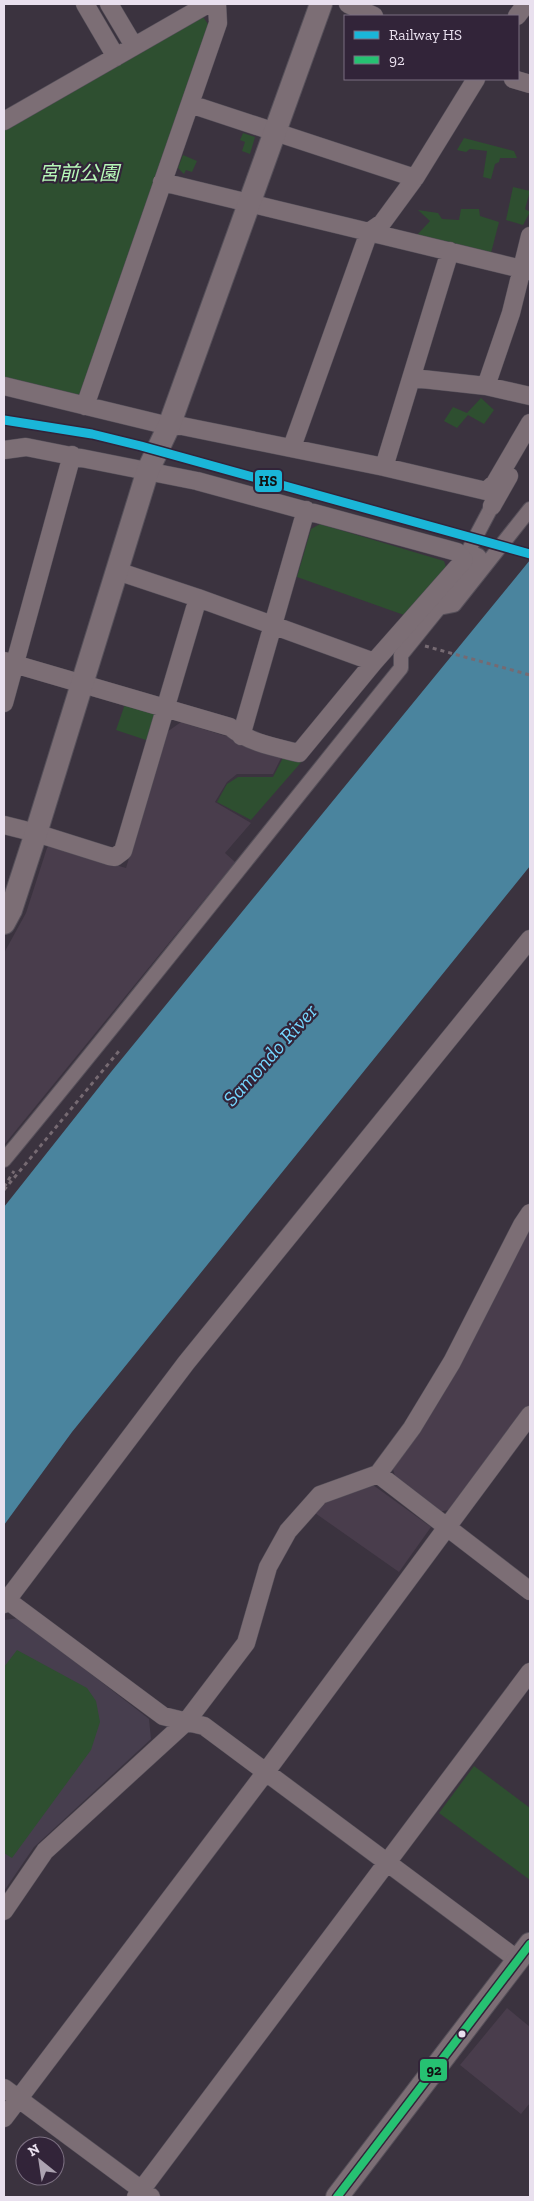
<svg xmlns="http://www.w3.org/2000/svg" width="534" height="2201" font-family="'Zilla Slab','Noto Sans JP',serif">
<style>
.industrial{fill:#493d4c}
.education{fill:#473e4e}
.green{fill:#2e4f30}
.water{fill:#4a849e}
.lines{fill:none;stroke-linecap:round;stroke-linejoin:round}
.pedestrian-casing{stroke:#56505a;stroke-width:16}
.minor-casing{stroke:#56505a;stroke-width:19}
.tertiary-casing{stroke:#56505a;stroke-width:24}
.path{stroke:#766a72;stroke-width:3;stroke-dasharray:4 4;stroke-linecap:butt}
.pedestrian{stroke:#7c6e75;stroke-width:14}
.minor{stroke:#7c6e75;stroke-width:18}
.tertiary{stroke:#7c6e75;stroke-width:22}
.bus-1-casing{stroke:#322439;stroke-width:11}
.bus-1{stroke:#26c172;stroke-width:8}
.rail-1-casing{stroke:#322439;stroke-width:12}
.rail-1{stroke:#1ab6d8;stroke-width:9}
.bus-dot{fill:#e9e0ee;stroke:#322439;stroke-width:2}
.labels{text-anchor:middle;stroke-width:4.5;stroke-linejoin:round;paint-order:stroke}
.park-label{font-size:20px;font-style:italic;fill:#b7f8b8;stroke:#322439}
.water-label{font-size:21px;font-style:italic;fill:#75d6fe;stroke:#322439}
.line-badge{stroke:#322439;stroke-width:2}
.pale-badge-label{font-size:14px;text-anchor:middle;font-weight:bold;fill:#111}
</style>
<rect width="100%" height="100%" fill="#3b333f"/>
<path class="industrial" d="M 181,722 L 283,754 L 273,774 L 237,774 L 227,782 L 215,802 L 251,823 L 225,853 L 235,862 L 4,1145 L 4,953 L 26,913 L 47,848 L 49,846 L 126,868 L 167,732 Z
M 530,1227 L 530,1405 L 452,1509 L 439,1512 L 395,1476 L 392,1466 Z
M 373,1485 L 431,1527 L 399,1572 L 315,1513 L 327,1497 Z
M 507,2008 L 530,2027 L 530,2103 L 521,2114 L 460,2065 Z"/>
<path class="education" d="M 19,1618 L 149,1719 L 151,1739 L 34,1847 L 4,1891 L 4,1620 Z"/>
<path class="green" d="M 201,14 L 210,27 L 83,391 L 75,397 L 29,383 L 4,378 L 4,129 Z
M 243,133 L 255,137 L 250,154 L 242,151 L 245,142 L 240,140 Z
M 464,138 L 514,151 L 517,158 L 500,158 L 499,162 L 495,164 L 491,179 L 483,177 L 487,151 L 470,149 L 466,152 L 457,150 Z
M 183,155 L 197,161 L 192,172 L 186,170 L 184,174 L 178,168 Z
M 513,187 L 530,191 L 525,209 L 530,212 L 523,225 L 506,220 Z
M 461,209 L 479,209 L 480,216 L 499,222 L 491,253 L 417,235 L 430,221 L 418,210 L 438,213 L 442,219 L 459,220 Z
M 481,398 L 494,410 L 484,424 L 468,415 L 457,428 L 444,421 L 453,407 L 467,413 Z
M 320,524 L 444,561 L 446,567 L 404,615 L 297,577 L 311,529 Z
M 125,704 L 153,713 L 155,717 L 149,741 L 116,730 Z
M 285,754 L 304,759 L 251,820 L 217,802 L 227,784 L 238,777 L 273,777 Z
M 17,1650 L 87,1688 L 96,1701 L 100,1722 L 91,1750 L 12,1858 L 4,1853 L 4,1667 Z
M 474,1766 L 530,1808 L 530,1880 L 439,1813 Z"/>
<path class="water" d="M 530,560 L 530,866 L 72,1432 L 4,1525 L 4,1207 L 111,1072 Z"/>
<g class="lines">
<g class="pedestrian-casing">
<path id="pedestrian" d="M 464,559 L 492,506
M 439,608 L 479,556 L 469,551
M 4,1160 C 138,998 268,832 401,668 L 401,655 L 439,608 L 454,605 L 530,509"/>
</g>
<g class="minor-casing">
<path id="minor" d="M 85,4 L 116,57
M 109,4 L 134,46
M 348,4 L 374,16
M 517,16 L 526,4
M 513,79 L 530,84
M 190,104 L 415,178
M 4,121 L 208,4
M 162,182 L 530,271
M 413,378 L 486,386 L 530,396
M 4,386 L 169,426 L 182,426 L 384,467 L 486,491 L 495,483 L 530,423
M 486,386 L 511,313 L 530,236
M 85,406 L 218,23 L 217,4
M 292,447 L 369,232 L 382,223 L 415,178 L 476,79
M 4,450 L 26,447 L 197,481 L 457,552 L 464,560 L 374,662 L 299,753 C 274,747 250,743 230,727 L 4,661
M 384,467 L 450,251
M 492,506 L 509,476
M 117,571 L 198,598 L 374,662
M 4,703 L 72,455
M 241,736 L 306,510
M 4,825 L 36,833 L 109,856 L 115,857 L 123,851 L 198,598
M 378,1474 L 530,1591
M 7,1600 L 163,1716 L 204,1726 L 518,1960
M 4,1604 L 186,1363 L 530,939
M 4,1911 L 45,1851 L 186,1722 L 246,1643 L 268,1567 L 288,1531 L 320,1495 L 378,1474 L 412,1428 L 452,1362 L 522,1225 L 530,1213
M 4,2088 L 151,2197
M 4,2118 L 265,1773 L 530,1415
M 136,2197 L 530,1672"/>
</g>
<g class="tertiary-casing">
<path id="tertiary" d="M 4,923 L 11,910 L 36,833 L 148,470 L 169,426 L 321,4
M 337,2197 L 530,1944"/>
</g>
<path class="path" d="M 425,646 L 530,675
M 4,1187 L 14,1171
M 4,1190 L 119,1051"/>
<use href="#pedestrian" class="pedestrian"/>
<use href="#minor" class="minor"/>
<use href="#tertiary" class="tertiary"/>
<g class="bus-1-casing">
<path id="bus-1" d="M 337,2197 L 530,1944"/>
</g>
<use href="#bus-1" class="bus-1"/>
<g class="rail-1-casing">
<path id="rail-1" d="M 4,420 L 92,434 L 141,446 L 530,554"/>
</g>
<use href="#rail-1" class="rail-1"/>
</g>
<circle class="bus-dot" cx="462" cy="2034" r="4.5"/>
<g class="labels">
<g class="park-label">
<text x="79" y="180">宮前公園</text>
</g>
<g class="water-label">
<text transform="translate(270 1055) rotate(-48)" y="7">Samondo River</text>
</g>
</g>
<g class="line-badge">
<rect x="254" y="469" width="29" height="24" rx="5" fill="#1ab6d8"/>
<rect x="419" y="2058" width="29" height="24" rx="5" fill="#26c172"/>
</g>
<g class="pale-badge-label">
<text x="268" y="486">HS</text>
<text x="434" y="2075">92</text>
</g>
<rect width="534" height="2201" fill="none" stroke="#e9e0ee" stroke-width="10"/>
<rect x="344" y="15" width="175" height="65" fill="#322439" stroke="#7b6f81"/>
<rect x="354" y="31" width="25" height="8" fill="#1ab6d8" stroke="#7b6f81"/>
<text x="389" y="40" font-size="15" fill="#e9e0ee">Railway HS</text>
<rect x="354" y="56" width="25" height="8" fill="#26c172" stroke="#7b6f81"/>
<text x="389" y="65" font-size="15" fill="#e9e0ee">92</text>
<g transform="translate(40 2161) rotate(330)"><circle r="24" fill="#322439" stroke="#7b6f81"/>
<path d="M0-4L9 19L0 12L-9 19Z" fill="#aca3b1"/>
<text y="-8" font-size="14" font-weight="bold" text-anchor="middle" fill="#e9e0ee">N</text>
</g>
</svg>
